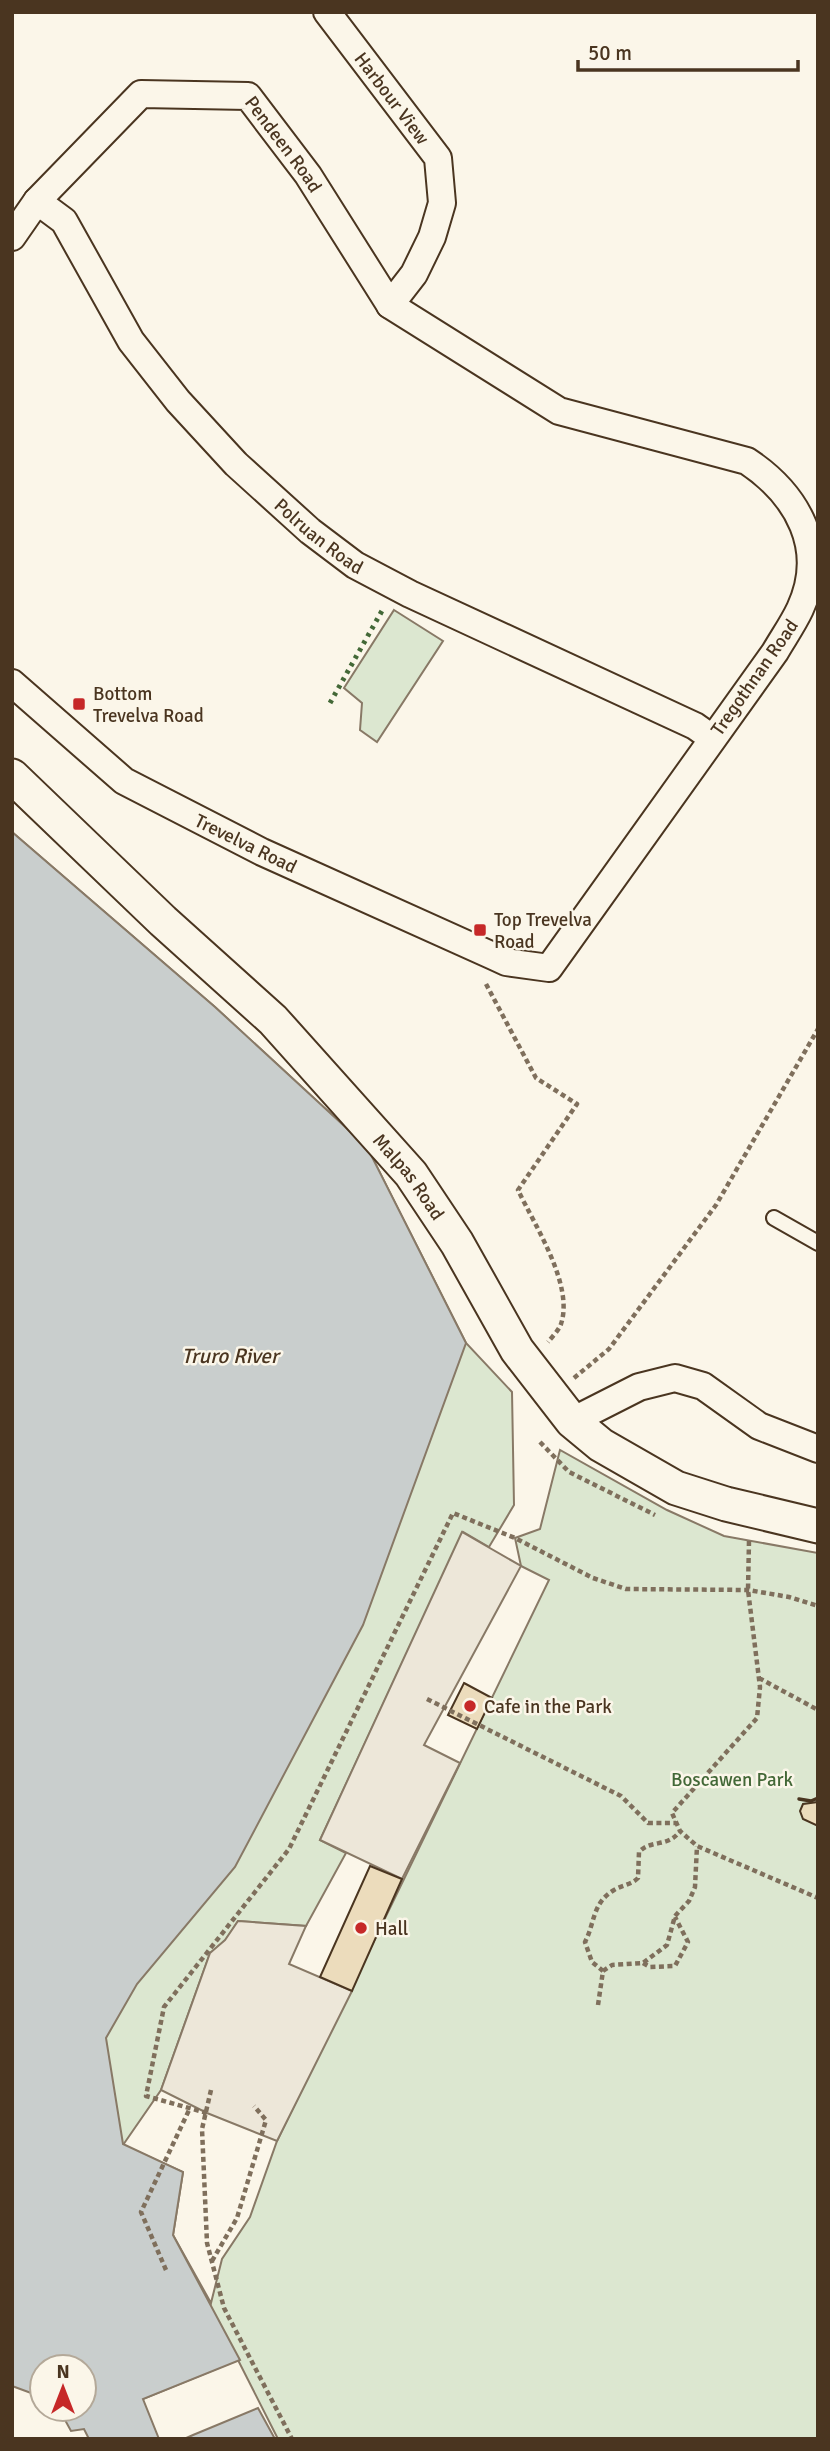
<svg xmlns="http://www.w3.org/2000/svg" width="830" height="2451" font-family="Signika,sans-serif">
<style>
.green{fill:#dce7d0;stroke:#887966;stroke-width:2}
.parking{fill:#ede7d9;stroke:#887966;stroke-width:2}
.water{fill:#c9cecd;stroke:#887966;stroke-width:2}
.building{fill:#ecdcbc;stroke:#4a3520;stroke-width:2}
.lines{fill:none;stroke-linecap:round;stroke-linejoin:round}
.service-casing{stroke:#4a3520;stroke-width:18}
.minor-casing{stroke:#4a3520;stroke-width:30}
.tertiary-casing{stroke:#4a3520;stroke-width:37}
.path{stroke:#7f6f5c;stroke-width:4.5;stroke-dasharray:5 3.5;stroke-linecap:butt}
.service{stroke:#fbf6e9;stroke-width:14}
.minor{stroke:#fbf6e9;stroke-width:26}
.tertiary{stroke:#fbf6e9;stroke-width:33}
.hedge{stroke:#436837;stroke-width:5;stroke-dasharray:3.5 5;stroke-linecap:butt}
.wall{stroke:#4a3520;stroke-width:3.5}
.poi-dot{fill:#c62828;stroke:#fbf6e9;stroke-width:2.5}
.labels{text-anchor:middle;stroke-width:5;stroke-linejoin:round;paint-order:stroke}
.street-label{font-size:19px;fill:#4a3520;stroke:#fbf6e9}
.poi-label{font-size:19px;fill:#4a3520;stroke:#fbf6e9;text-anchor:start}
.park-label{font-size:19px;fill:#436837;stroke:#fbf6e9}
.water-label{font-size:21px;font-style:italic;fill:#4a3520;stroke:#fbf6e9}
</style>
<rect width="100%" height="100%" fill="#fbf6e9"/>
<path class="green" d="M 394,610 L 443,641 L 377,742 L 360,730 L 362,703 L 344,688 Z
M 12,832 L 215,1007 L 367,1147 L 466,1343 L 512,1392 L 514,1505 L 489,1547 L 463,1532 L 320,1840 L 346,1853 L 306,1926 L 238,1921 L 225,1941 L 210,1953 L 161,2090 L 123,2145 L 183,2172 L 173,2235 L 211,2303 L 222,2259 L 250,2217 L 277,2141 L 549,1580 L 521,1566 L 515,1538 L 540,1529 L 560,1450 L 667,1510 L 724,1536 L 818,1553 L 818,2439 L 278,2439 L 238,2360 L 143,2399 L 12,2104 Z"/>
<path class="parking" d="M 462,1532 L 521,1566 L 424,1745 L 460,1763 L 402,1879 L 320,1840 Z
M 238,1921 L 306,1926 L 289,1964 L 352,1991 L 277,2141 L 207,2113 L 161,2090 L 210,1953 L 225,1940 Z"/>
<path class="water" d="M 12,832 L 215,1007 L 367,1147 L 466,1343 L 363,1625 L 235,1867 L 137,1984 L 106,2038 L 123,2144 L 183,2172 L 173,2235 L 240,2360 L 143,2399 L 159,2439 L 89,2439 L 84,2429 L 71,2431 L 59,2409 L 84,2409 L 84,2367 L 42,2367 L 42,2397 L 12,2386 Z
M 258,2408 L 275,2439 L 184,2439 L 193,2435 Z"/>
<path class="building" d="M 464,1683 L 492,1698 L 477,1729 L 448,1715 Z
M 818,1802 L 818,1826 L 803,1819 L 800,1811 L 803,1804 Z
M 370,1866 L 402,1879 L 352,1991 L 320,1977 Z"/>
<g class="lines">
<g class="service-casing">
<path id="service" d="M 774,1218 L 818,1243"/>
</g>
<g class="minor-casing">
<g id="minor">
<path id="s1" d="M 327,12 L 438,158 L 442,203 L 432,237 L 414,274 L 390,305"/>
<path id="s2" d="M 37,201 L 64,221 L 131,341 L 178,401 L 236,464 L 310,531 L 355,565 L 410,594 L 695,726 L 712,738"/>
<path id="s3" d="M 12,237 L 37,201 L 141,94 L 248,96 L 308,175 L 390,305 L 559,411 L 747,461 C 798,495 828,549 800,609 C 793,624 783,638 775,652 L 549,968 L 506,962 L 493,956 L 262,852 L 124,781 L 12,683"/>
<path d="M 572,1421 L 639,1387 L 675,1378 L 703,1386 L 759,1426 L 818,1449"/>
</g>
</g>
<g class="tertiary-casing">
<g id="tertiary">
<path id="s4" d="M 12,776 L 163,921 L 273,1020 L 411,1174 L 457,1243 L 517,1350 L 572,1421 L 601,1445 L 676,1488 L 726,1504 L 818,1526"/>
</g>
</g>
<path class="path" d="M 486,984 L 536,1078 L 577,1104 L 518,1190 C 535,1226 574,1285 561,1324 C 559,1330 552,1337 548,1342
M 574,1378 L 609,1349 L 716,1205 L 818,1029
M 540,1442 L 569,1472 L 655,1515
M 749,1541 L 748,1590 L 760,1687 L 757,1718 L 672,1813 L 680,1831 L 697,1846 L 818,1898
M 759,1678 L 818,1710
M 427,1699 L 621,1796 L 648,1823 L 676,1823
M 643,1963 L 650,1967 L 675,1966 L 688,1942 L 675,1917
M 603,1971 L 612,1965 L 643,1963 L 667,1945 L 675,1916 L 689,1901 L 695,1887 L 697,1846
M 598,2005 L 603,1971 L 592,1962 L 585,1942 C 595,1923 592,1903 614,1890 C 622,1885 631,1885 638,1878 L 639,1852 C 651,1839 668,1848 680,1831
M 211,2090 L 202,2129 L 207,2243 L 224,2308 L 292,2439
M 207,2113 L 146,2096 L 164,2007 L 289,1849 L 453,1513 L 515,1538 L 593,1578 L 626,1589 L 748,1590 L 789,1597 L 818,1606
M 212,2261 L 237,2218 L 266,2120 L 254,2106
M 166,2270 L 141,2212 L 190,2108"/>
<use href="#service" class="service"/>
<use href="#minor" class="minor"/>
<use href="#tertiary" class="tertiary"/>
<path class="hedge" d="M 330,703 L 383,609"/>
<path class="wall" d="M 799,1799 L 811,1801 L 818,1798"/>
</g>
<g class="poi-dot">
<rect x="72" y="697" width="14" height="14" rx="3.5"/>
<rect x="473" y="923" width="14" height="14" rx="3.5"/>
<circle cx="470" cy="1706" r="7"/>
<circle cx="361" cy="1928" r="7"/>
</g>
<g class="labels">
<g class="street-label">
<text dy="7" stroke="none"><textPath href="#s1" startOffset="108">Harbour View</textPath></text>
<text dy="7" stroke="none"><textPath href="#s3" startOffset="360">Pendeen Road</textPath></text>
<text dy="7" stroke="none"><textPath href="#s2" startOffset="443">Polruan Road</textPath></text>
<text transform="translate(754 677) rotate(-55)" y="7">Tregothnan Road</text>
<text transform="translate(246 843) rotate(26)" y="7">Trevelva Road</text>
<text dy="7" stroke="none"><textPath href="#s4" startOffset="565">Malpas Road</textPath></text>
</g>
<g class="poi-label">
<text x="93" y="700">Bottom<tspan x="93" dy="22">Trevelva Road</tspan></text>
<text x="494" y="926">Top Trevelva<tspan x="494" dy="22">Road</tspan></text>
<text x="484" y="1713">Cafe in the Park</text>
<text x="375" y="1935">Hall</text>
</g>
<g class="park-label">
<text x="732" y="1786">Boscawen Park</text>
</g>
<g class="water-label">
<text x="230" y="1363">Truro River</text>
</g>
</g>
<rect width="830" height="2451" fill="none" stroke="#4a3520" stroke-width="28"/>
<g transform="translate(63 2388)"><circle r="33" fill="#fbf6e9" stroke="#b4a999" stroke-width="2"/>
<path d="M0-5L12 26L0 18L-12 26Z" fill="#c62828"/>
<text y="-10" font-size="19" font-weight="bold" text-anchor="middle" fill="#4a3520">N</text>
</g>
<path d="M578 60v10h220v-10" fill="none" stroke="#4a3520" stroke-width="3.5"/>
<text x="588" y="60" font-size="21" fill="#4a3520" stroke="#fbf6e9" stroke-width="5" paint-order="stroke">50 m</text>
</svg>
